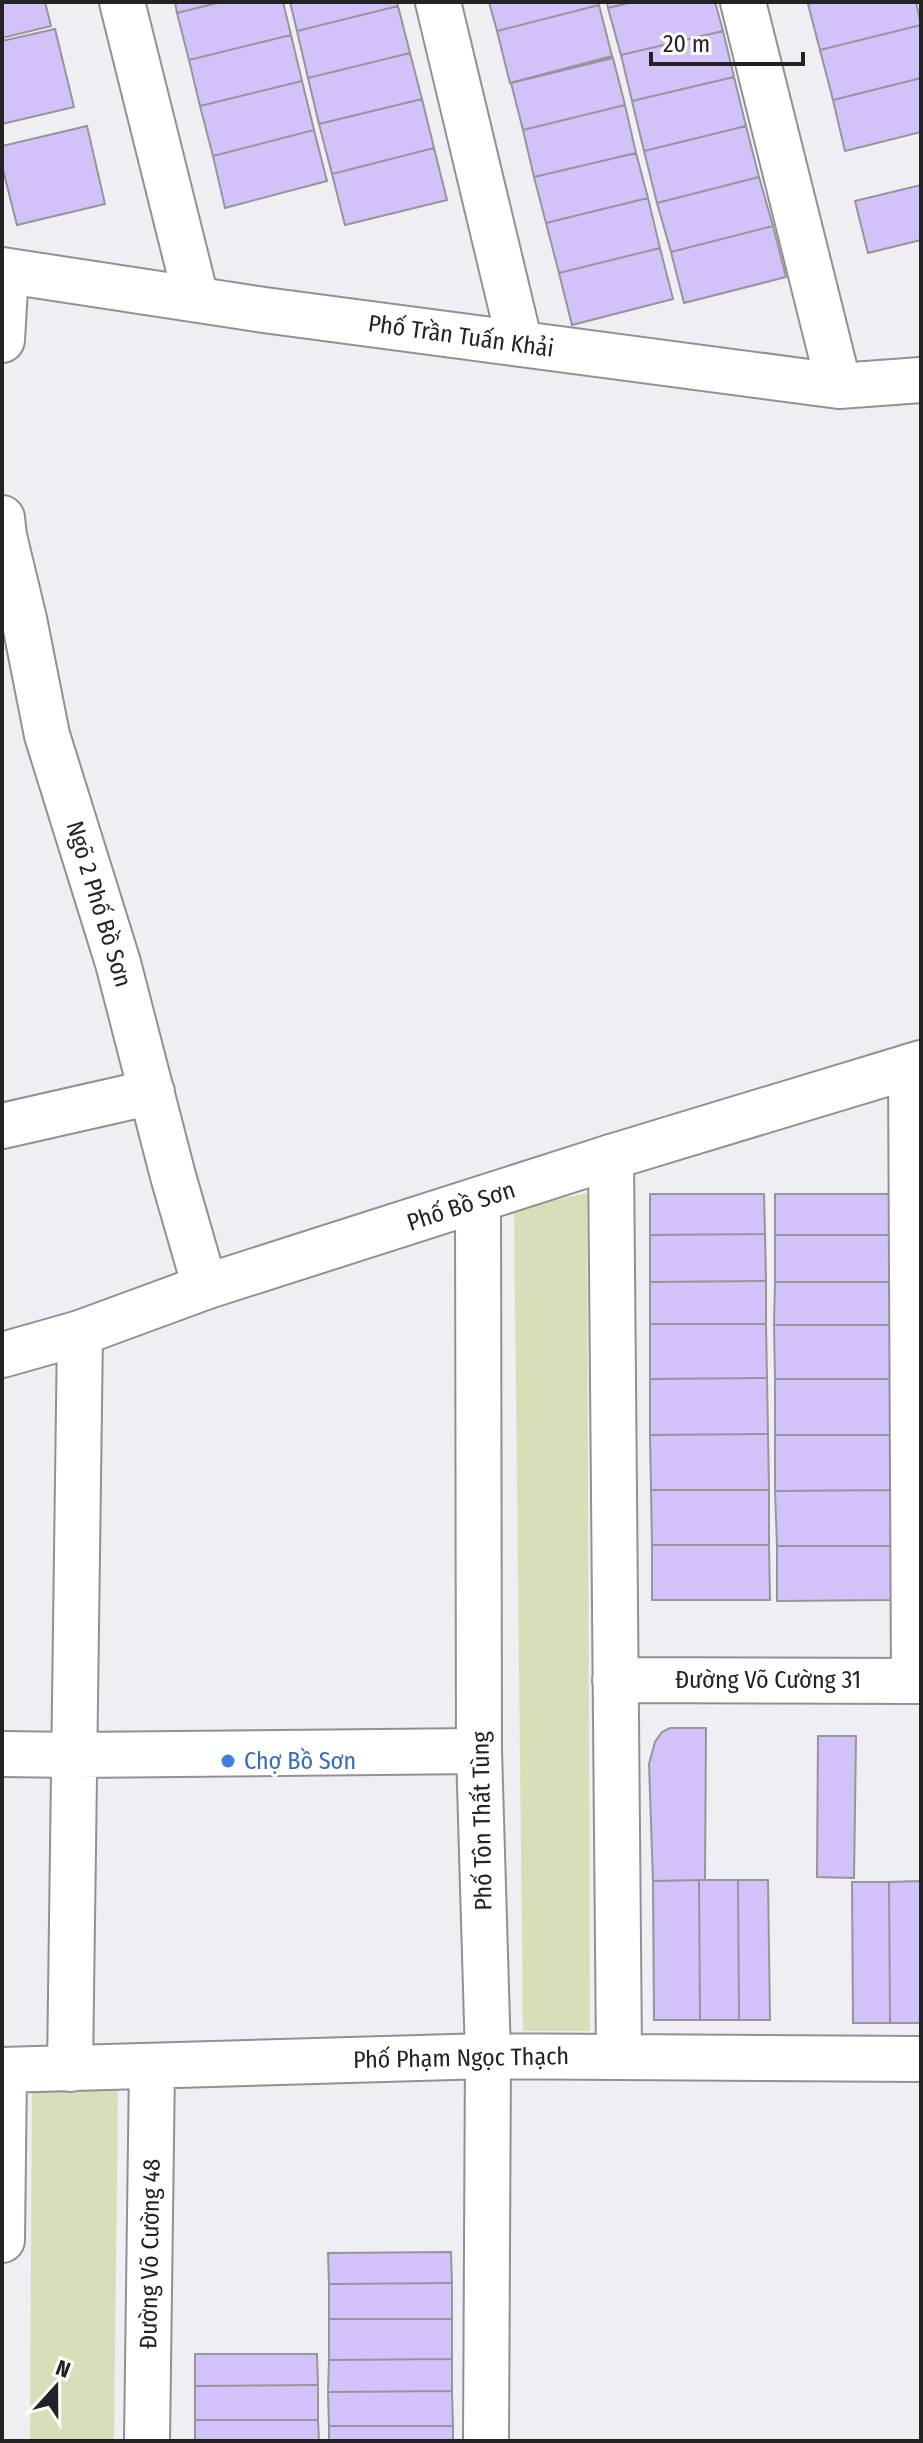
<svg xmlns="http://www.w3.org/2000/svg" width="923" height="2443" font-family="'Fira Sans Condensed',sans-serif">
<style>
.green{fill:#d7dfb8}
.building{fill:#d3c2fa;stroke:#969599;stroke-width:2}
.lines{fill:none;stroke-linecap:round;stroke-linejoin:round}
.street-casing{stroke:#919195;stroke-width:48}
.secondary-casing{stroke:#919195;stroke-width:48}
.street{stroke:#fff;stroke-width:44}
.secondary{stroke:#fff;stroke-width:44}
.shop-dot{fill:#3f7fe0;stroke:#fff;stroke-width:3}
.labels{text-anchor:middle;stroke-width:6;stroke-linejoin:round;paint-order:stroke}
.street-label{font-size:24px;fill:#232325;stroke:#fff}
.shop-label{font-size:24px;fill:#366cbe;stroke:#fff;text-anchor:start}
</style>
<rect width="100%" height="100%" fill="#eeeef3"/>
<path class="green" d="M 587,1193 L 590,2031 L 523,2031 L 514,1209 Z
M 32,2088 L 118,2089 L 114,2441 L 30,2441 Z"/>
<path class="building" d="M 2,2 L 45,2 L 51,26 L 2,38 Z
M 175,2 L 221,2 L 177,13 Z
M 221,2 L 283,2 L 291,35 L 189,60 L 177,13 Z
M 290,2 L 397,2 L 398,6 L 297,31 Z
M 489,2 L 598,2 L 599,5 L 497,31 Z
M 607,2 L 633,2 L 608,8 Z
M 633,2 L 715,2 L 723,31 L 621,55 L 608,8 Z
M 818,2 L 916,2 L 921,25 L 820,50 L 808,4 Z
M 599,5 L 612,56 L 510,83 L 497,31 Z
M 398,6 L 410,53 L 308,78 L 297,31 Z
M 921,25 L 921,78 L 833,100 L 820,50 Z
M 55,29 L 74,107 L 2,124 L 2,41 Z
M 723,31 L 734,77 L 632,101 L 621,55 Z
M 291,35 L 302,81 L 200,106 L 189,60 Z
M 410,53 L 422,99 L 319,124 L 308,78 Z
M 613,58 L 625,105 L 523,130 L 511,83 Z
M 734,77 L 746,126 L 644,151 L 632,101 Z
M 921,78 L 921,132 L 845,151 L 833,100 Z
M 302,81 L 314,130 L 213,156 L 200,106 Z
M 422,99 L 434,148 L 332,174 L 319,124 Z
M 625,105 L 636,153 L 534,177 L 523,130 Z
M 87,126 L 105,204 L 17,225 L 2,166 L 2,146 Z
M 746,126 L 759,177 L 657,203 L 644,151 Z
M 314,130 L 327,181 L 225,208 L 213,156 Z
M 434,148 L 447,200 L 345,225 L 332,174 Z
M 636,153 L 648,198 L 546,223 L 534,177 Z
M 759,177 L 773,226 L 671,252 L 657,203 Z
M 921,185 L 921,240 L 868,253 L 855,201 Z
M 648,198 L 660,248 L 559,273 L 546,223 Z
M 773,226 L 786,277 L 684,303 L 671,252 Z
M 660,248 L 673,299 L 572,325 L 559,273 Z
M 650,1194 L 764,1194 L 765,1234 L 650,1235 Z
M 775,1194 L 889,1194 L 889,1235 L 775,1235 Z
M 765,1234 L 766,1281 L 650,1282 L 650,1235 Z
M 775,1235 L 889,1235 L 890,1282 L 775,1282 Z
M 766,1281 L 766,1324 L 650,1324 L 650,1282 Z
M 775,1282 L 890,1282 L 892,1325 L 774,1325 Z
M 650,1324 L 766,1324 L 767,1378 L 650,1379 Z
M 774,1325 L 892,1325 L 892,1379 L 775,1379 Z
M 767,1378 L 768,1434 L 650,1435 L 650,1379 Z
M 775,1379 L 892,1379 L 893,1435 L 775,1435 Z
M 768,1434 L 769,1490 L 651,1490 L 650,1435 Z
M 775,1435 L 893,1435 L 893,1490 L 775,1491 Z
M 651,1490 L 769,1490 L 769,1545 L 652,1545 Z
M 893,1490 L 894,1546 L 777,1546 L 775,1491 Z
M 652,1545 L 769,1545 L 770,1600 L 652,1600 Z
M 777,1546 L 894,1546 L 895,1600 L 777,1601 Z
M 670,1728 L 706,1728 L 705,1880 L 653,1881 L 649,1764 L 655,1742 L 662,1732 Z
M 818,1736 L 856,1736 L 854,1878 L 817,1877 Z
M 699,1880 L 738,1880 L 739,2020 L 700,2020 Z
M 699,1880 L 700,2020 L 654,2020 L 653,1881 Z
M 738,1880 L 768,1880 L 770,2020 L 739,2020 Z
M 921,1881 L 921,2023 L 890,2023 L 889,1882 Z
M 852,1882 L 889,1882 L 890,2023 L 853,2023 Z
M 451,2252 L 452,2283 L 329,2284 L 328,2253 Z
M 452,2283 L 452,2319 L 329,2319 L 329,2284 Z
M 329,2319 L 452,2319 L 452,2359 L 329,2360 Z
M 195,2354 L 317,2354 L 318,2385 L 195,2386 Z
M 452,2359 L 452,2391 L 328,2392 L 329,2360 Z
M 318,2385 L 318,2420 L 195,2420 L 195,2386 Z
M 452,2391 L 453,2426 L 329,2426 L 328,2392 Z
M 195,2420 L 318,2420 L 319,2441 L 195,2441 Z
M 329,2426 L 453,2426 L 453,2441 L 329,2441 Z"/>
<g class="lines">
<g class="street-casing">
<path id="street" d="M 122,2 L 196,298
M 438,2 L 520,344
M 743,2 L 839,386
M 2,270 L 264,310 L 839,386 L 921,380
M 2,340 L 6,271
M 2,518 L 4,536 L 24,619 L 47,735 L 118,963 L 173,1176 L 205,1287
M 911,1066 L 914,1681
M 2,1126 L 152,1092
M 611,1157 L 619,2055
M 478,1201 L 479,1751 L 488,2056 L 486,2441
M 615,1680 L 921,1681
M 2,1754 L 75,1755 L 479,1751
M 70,2069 L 80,1333
M 2,2070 L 488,2056 L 921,2059
M 2,2240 L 4,2070
M 147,2441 L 152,2066"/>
</g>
<g class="secondary-casing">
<path id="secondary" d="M 2,1355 L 80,1333 L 205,1287 L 611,1157 L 921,1063"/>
</g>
<use href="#street" class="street"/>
<use href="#secondary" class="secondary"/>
</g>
<circle class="shop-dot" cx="228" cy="1761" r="8"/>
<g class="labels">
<g class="street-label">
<text transform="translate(461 336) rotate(8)" y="8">Phố Trần Tuấn Khải</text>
<text transform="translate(99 904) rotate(73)" y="8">Ngõ 2 Phố Bồ Sơn</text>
<text transform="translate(461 1206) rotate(-18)" y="8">Phố Bồ Sơn</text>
<text x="768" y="1688">Đường Võ Cường 31</text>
<text transform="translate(482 1821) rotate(-91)" y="8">Phố Tôn Thất Tùng</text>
<text transform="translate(461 2058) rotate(-1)" y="8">Phố Phạm Ngọc Thạch</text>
<text transform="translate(150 2254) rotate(-89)" y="8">Đường Võ Cường 48</text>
</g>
<g class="shop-label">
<text x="244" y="1769">Chợ Bồ Sơn</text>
</g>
</g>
<rect width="923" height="2443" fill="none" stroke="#232325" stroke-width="8"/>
<g transform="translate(56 2387) rotate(21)" stroke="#ffffff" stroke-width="6" paint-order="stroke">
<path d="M0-6L14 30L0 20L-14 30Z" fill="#232325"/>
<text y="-12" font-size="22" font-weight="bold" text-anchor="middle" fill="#232325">N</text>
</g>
<path d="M651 52v12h152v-12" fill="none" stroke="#232325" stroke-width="4"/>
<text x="663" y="52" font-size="24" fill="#232325" stroke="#ffffff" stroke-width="6" paint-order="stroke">20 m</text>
</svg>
